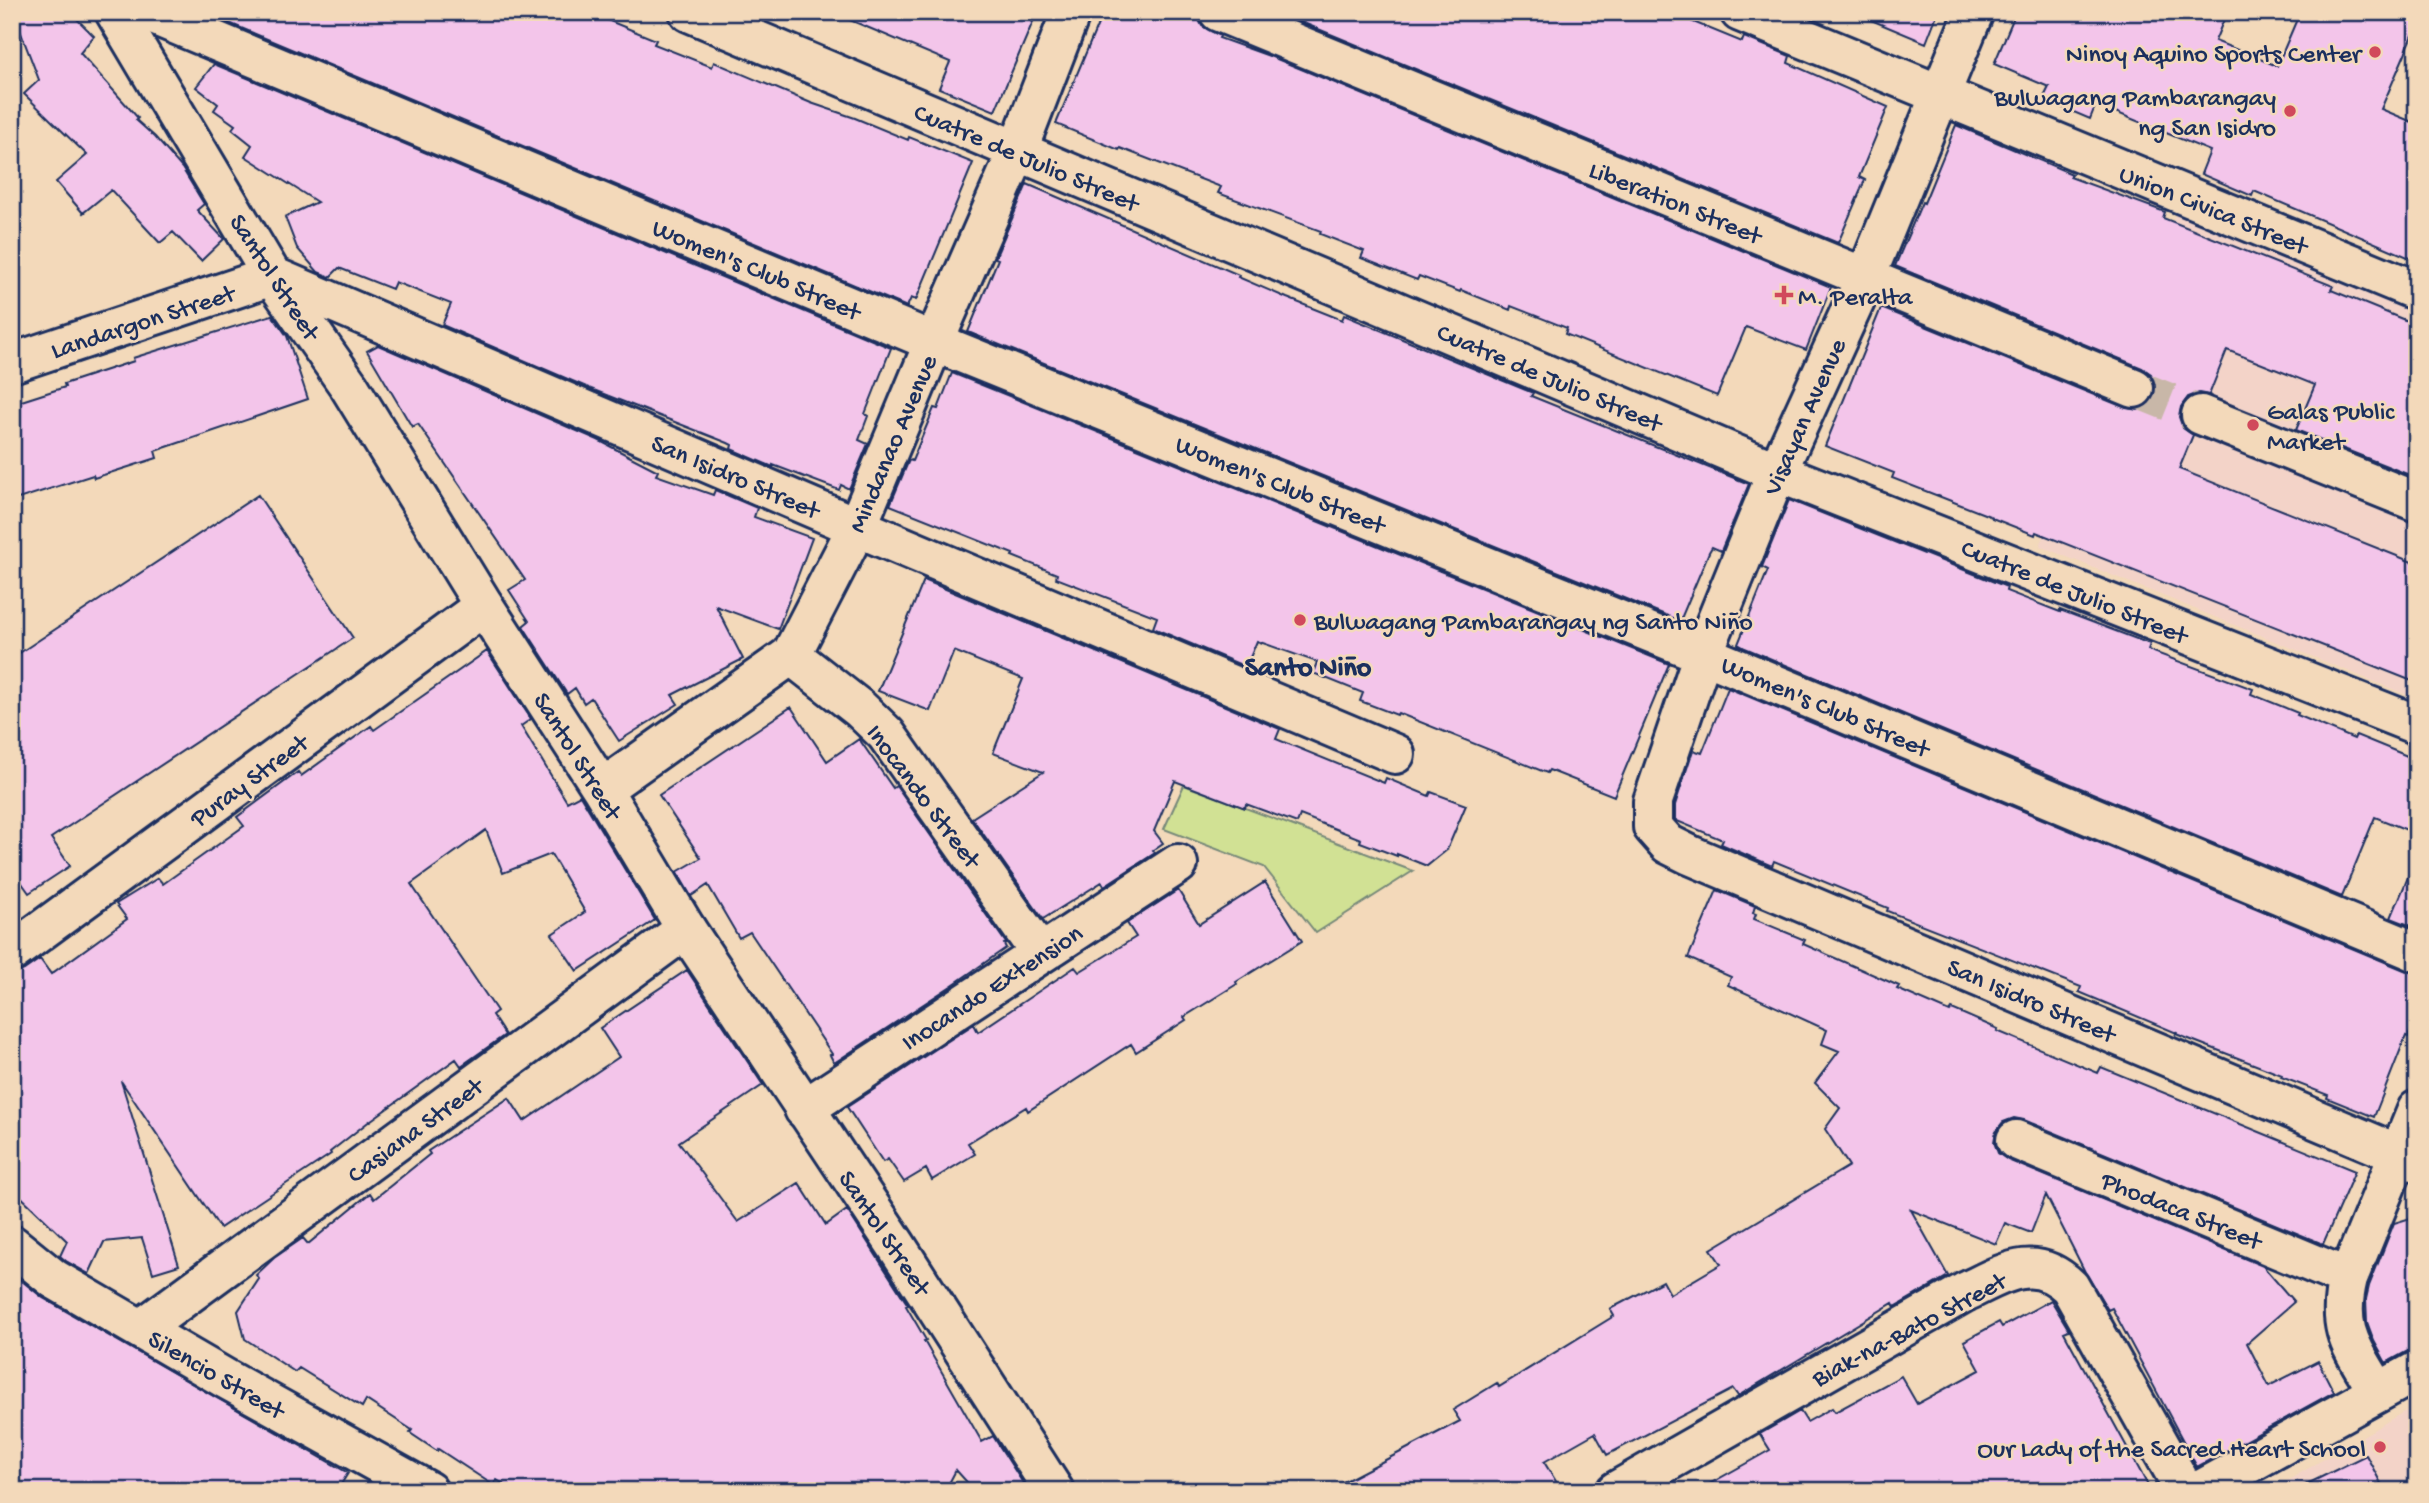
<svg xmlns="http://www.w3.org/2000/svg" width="2429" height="1503" font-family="'Gochi Hand',sans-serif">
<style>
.built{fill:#f3d3c8}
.green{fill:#d1e194;stroke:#768879;stroke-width:2}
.building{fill:#f3c5ea;stroke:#1b2f5e;stroke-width:2}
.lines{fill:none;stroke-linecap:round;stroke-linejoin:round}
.street-tunnel{stroke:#c8b7a8;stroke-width:38;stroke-dasharray:38 19;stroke-linecap:butt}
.street-casing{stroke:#1b2f5e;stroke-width:44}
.secondary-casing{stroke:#1b2f5e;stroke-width:44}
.street{stroke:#f3d9ba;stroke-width:38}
.secondary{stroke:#f3d9ba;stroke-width:38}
.poi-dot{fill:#d1495b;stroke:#f3d9ba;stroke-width:2.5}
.labels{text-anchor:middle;stroke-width:5;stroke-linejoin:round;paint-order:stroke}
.poi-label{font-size:26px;fill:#1b2f5e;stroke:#f3d9ba;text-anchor:end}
.street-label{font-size:26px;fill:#1b2f5e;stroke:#f3d9ba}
.neighbourhood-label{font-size:28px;font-weight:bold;fill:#1b2f5e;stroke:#f3d9ba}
</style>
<rect width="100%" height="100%" fill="#f3d9ba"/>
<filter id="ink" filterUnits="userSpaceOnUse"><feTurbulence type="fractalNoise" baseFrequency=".0143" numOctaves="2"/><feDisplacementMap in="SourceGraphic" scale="14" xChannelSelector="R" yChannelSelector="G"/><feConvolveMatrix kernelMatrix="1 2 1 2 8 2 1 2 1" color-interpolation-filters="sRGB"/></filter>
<g filter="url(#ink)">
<path class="built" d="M 2178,208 L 2417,303 L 2417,699 L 2040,546 Z
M 2417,1404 L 2417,1491 L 2270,1491 Z"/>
<path class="green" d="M 1184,785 L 1413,871 L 1316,933 L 1264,867 L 1164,829 Z"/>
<path class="building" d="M 13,12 L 70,12 L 94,36 L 80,53 L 138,118 L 136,120 L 155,137 L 182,168 L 204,204 L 197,210 L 224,239 L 201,261 L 173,232 L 160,243 L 111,190 L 83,213 L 56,182 L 87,155 L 24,94 L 39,80 Z
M 203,12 L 588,12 L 656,40 L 654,44 L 712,67 L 714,62 L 811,103 L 855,118 L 908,140 L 909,137 L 973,163 L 916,300 L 911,298 L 907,307 Z
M 831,12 L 1037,12 L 995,111 L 939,88 L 950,62 Z
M 1103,12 L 1180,12 L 1199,20 L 1202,26 L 1220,36 L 1219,38 L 1272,57 L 1831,287 L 1806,350 L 1746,327 L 1717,396 L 1565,334 L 1567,328 L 1511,306 L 1510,310 L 1461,290 L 1460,292 L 1419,276 L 1417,280 L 1361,258 L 1364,251 L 1320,234 L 1321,231 L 1218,193 L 1221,187 L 1120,148 L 1119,150 L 1056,124 Z
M 1291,12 L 1669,12 L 1742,42 L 1744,37 L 1790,56 L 1788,63 L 1888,107 L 1859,177 L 1865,180 L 1838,243 L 1289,17 Z
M 1852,12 L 1938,12 L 1926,43 Z
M 2016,12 L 2227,12 L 2215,41 L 2277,66 L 2300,12 L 2417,12 L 2417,26 L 2381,109 L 2417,124 L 2417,261 L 2254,191 L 2252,196 L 2201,174 L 2210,151 L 2096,104 L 2090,119 L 2043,99 L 2049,87 L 1994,64 Z
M 214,64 L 891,348 L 865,414 L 868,416 L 859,440 L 868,444 L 849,489 L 841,485 L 839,490 L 773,465 L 773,467 L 731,449 L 732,445 L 728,443 L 591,389 L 442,325 L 451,304 L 395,282 L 392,289 L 339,268 L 330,277 L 318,272 L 297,248 L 285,217 L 317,202 L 245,156 L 252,145 L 232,129 L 235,125 L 214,110 L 218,104 L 196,87 Z
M 1956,125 L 2072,174 L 2070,177 L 2165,212 L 2163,218 L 2333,286 L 2331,290 L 2417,325 L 2417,478 L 2296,430 L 2315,385 L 2227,350 L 2209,395 L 2199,393 L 2188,397 L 2181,407 L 2179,417 L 2183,428 L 2193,435 L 2179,469 L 2417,564 L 2417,683 L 2036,532 L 2035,535 L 1992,518 L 1992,517 L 1892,478 L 1894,473 L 1825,446 L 1881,308 L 2126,408 L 2138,410 L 2147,406 L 2154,397 L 2155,384 L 2151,374 L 2142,368 L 1895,266 L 1922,202 L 1924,203 Z
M 1027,184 L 1239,275 L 1238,277 L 1287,298 L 1342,320 L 1344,315 L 1533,393 L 1531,396 L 1749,484 L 1721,551 L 1712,547 L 1709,552 L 1680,621 L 968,332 L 998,259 L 995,258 Z
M 272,315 L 287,336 L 308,399 L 155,451 L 157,458 L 94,478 L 93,475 L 12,501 L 12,404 L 65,387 L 64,384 L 134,361 L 133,358 Z
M 378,345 L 598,440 L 658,471 L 656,475 L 713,495 L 715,490 L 757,508 L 754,517 L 812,538 L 778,629 L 716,606 L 743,659 L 672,695 L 678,704 L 619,741 L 591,698 L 584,703 L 575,688 L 567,694 L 523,626 L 529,621 L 509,590 L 525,580 L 418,424 L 412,427 L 367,351 Z
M 952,373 L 1669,664 L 1614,796 L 1549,770 L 1547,773 L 1398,713 L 1397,715 L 1360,701 L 1363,693 L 1313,673 L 1317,662 L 1257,641 L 1246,667 L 1153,628 L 1157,617 L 1056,578 L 1057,574 L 1012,556 L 1013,554 L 890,505 L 909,460 L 912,461 L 934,408 L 938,409 Z
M 258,495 L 353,638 L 51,838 L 70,866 L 29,893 L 12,869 L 12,658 Z
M 1789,500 L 2007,587 L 2006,591 L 2060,612 L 2060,610 L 2150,644 L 2148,650 L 2253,689 L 2251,694 L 2298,713 L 2297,715 L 2354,739 L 2356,735 L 2417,760 L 2417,834 L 2375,817 L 2342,897 L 1745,648 L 1738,644 L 1768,570 L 1762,567 Z
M 924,580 L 1280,729 L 1276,739 L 1384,783 L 1386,778 L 1429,796 L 1431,792 L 1466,805 L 1447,850 L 1427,866 L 1397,854 L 1397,856 L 1360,842 L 1361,839 L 1300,815 L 1297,823 L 1246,804 L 1245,808 L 1175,781 L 1154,831 L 1163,843 L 1153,850 L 1155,853 L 1104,886 L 1102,882 L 1043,919 L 972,818 L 1043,772 L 993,753 L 1023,679 L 954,651 L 930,711 L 878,691 Z
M 487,651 L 531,719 L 521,726 L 567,802 L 580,795 L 655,920 L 577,971 L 552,934 L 585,912 L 551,854 L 503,873 L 486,830 L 411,884 L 497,1011 L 492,1015 L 505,1035 L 461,1066 L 456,1059 L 367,1123 L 330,1152 L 331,1154 L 220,1228 L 121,1081 L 179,1265 L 153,1273 L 142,1238 L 104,1242 L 89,1274 L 66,1261 L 60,1256 L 67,1241 L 12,1188 L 12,974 L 24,970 L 40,959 L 51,974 L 127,919 L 116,904 L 158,878 L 163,884 L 244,826 L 237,817 L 298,772 L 301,776 L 371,726 L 374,730 Z
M 1728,688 L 2409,972 L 2417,973 L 2417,1016 L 2408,1037 L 2406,1036 L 2374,1117 L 2327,1098 L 2328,1095 L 2281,1077 L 2282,1075 L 2176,1034 L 2177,1033 L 2079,992 L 2081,987 L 1887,911 L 1888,908 L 1774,861 L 1772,866 L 1721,844 L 1723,840 L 1677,821 L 1675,819 L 1675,805 L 1693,750 L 1702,753 Z
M 791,707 L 827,761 L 859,739 L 893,788 L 896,786 L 1006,943 L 1004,944 L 1006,948 L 951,986 L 834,1063 L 830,1055 L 832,1054 L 750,932 L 739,938 L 708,885 L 691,896 L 677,872 L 701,858 L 659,795 Z
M 2416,858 L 2417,858 L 2417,928 L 2391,918 Z
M 1265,882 L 1302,941 L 1236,982 L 1237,984 L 1184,1017 L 1186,1020 L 1136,1052 L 1131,1044 L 1028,1111 L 1026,1107 L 968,1143 L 975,1154 L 932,1180 L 926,1169 L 904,1182 L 888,1159 L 883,1162 L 847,1107 L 974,1024 L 978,1032 L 1075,967 L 1079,972 L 1136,937 L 1127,923 L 1178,890 L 1199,924 Z
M 1717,890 L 1755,906 L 1753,913 L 1756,914 L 1754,919 L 1805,940 L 1803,944 L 1899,986 L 1897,989 L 1950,1012 L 1952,1009 L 1998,1029 L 1997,1031 L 2098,1073 L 2101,1067 L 2355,1171 L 2323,1244 L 2024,1120 L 2014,1118 L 2003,1122 L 1996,1131 L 1994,1142 L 1998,1153 L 2008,1160 L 2263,1266 L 2294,1302 L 2247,1343 L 2269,1386 L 2318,1361 L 2334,1392 L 2197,1467 L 2112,1308 L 2108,1310 L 2085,1272 L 2046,1195 L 2031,1233 L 2005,1223 L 1996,1244 L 1911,1210 L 1948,1276 L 1895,1307 L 1893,1303 L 1738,1396 L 1733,1389 L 1607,1455 L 1595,1433 L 1544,1462 L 1562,1491 L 1326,1491 L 1460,1421 L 1453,1410 L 1497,1383 L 1499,1387 L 1614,1316 L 1610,1309 L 1663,1281 L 1670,1294 L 1721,1264 L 1711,1249 L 1849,1166 L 1825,1129 L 1840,1108 L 1815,1083 L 1839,1051 L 1822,1044 L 1827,1030 L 1728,985 L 1731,977 L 1688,958 Z
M 687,970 L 763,1085 L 679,1142 L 738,1222 L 799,1183 L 826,1225 L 847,1210 L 908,1305 L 906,1306 L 926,1340 L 924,1341 L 982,1442 L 993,1436 L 1028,1491 L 975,1491 L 956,1470 L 945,1491 L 515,1491 L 497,1480 L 493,1485 L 438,1449 L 437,1451 L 410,1433 L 412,1430 L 366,1400 L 362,1407 L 299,1368 L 295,1372 L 245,1339 L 238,1311 L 259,1279 L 256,1275 L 274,1258 L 303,1238 L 308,1244 L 370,1193 L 374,1199 L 430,1154 L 428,1151 L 509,1098 L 524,1121 L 619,1057 L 600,1028 Z
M 2417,1216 L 2417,1349 L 2406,1352 L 2386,1363 L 2374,1341 L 2367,1322 L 2366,1299 L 2369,1286 L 2394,1223 Z
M 12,1273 L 43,1298 L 348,1473 L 337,1491 L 12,1491 Z
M 2051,1300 L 2069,1330 L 2064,1332 L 2151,1491 L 1697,1491 L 1770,1450 L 1760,1434 L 1800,1411 L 1807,1422 L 1832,1408 L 1835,1412 L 1901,1376 L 1917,1404 L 1980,1370 L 1964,1341 L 1999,1322 L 2002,1327 Z
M 2366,1455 L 2385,1491 L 2293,1491 Z"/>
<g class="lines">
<path class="street-tunnel" d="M 2134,388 L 2201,415"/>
<g class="street-casing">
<path id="street" d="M 146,12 L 934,342 L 1703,654 L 2417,952
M 689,12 L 1777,472 L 2417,725
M 1219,12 L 2134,388
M 1740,12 L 2417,291
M 1974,12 L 1865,279 L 1777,472 L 1703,654 L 1653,801 L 1653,827 L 1668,844 L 1690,855 L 2417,1162
M 12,363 L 272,276 L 857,527 L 1395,754
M 2201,415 L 2417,502
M 791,655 L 860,709 L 886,734 L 1040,953
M 12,952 L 484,606
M 804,1109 L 1178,864
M 2016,1140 L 2348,1278
M 12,1245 L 54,1279 L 226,1379 L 428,1491
M 141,1329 L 686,929
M 2378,1392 C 2353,1348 2335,1331 2348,1278 L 2417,1110"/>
</g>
<g class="secondary-casing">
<path id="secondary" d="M 115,12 L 272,276 L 349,386 L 484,606 L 602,789 L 686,929 L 896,1245 L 1054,1491
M 602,789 L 791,655 L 857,527 L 934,342 L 1017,152 L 1071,12
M 1616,1491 L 1965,1292 C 2003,1274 2034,1252 2070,1287 L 2185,1491
M 2199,1491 L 2417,1371"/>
</g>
<use href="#street" class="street"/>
<use href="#secondary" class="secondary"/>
</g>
</g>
<g class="poi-dot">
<circle cx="2375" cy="52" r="7"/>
<circle cx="2290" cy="111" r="7"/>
<path d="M1780.5 284.5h7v7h7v7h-7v7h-7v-7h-7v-7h7z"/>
<circle cx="2253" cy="425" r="7"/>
<circle cx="1300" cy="620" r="7"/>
<circle cx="2380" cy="1447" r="7"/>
</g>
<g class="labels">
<g class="poi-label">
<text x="2361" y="61">Ninoy Aquino Sports Center</text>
<text x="2276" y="105">Bulwagang Pambarangay<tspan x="2276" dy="30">ng San Isidro</tspan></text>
<text x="1798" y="304" text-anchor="start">M. Peralta</text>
<text x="2267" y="419" text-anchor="start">Galas Public<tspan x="2267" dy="30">Market</tspan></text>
<text x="1314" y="629" text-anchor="start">Bulwagang Pambarangay ng Santo Niño</text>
<text x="2366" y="1456">Our Lady of the Sacred Heart School</text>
</g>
<g class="street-label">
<text transform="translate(1027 156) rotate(23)" y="9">Cuatre de Julio Street</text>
<text transform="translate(1676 201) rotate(22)" y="9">Liberation Street</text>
<text transform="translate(2214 208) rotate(22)" y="9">Union Civica Street</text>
<text transform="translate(757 268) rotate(23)" y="9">Women's Club Street</text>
<text transform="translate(276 276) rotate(57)" y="9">Santol Street</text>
<text transform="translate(142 320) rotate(-18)" y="9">Landargon Street</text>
<text transform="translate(1550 376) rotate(23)" y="9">Cuatre de Julio Street</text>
<text transform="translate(1803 416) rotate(-66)" y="9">Visayan Avenue</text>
<text transform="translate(891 443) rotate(-67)" y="9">Mindanao Avenue</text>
<text transform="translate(736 475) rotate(23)" y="9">San Isidro Street</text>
<text transform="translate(1281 483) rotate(22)" y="9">Women's Club Street</text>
<text transform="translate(2075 590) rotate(22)" y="9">Cuatre de Julio Street</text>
<text transform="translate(1826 705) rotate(23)" y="9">Women's Club Street</text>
<text transform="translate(579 755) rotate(58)" y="9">Santol Street</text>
<text transform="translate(248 779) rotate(-36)" y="9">Puray Street</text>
<text transform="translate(925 795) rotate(53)" y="9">Inocando Street</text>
<text transform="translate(991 986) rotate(-33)" y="9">Inocando Extension</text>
<text transform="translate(2032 999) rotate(23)" y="9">San Isidro Street</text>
<text transform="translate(414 1129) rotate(-36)" y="9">Casiana Street</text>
<text transform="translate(2182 1209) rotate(22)" y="9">Phodaca Street</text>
<text transform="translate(886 1232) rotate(56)" y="9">Santol Street</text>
<text transform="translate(1908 1328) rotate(-28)" y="9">Biak-na-Bato Street</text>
<text transform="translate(217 1373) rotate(30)" y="9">Silencio Street</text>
</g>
<g class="neighbourhood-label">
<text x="1308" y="675">Santo Niño</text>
</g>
</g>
<rect width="2429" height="1503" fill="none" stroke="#f3d9ba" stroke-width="42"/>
<rect x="21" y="21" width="2387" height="1461" fill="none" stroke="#1b2f5e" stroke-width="2.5" filter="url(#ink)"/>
</svg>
